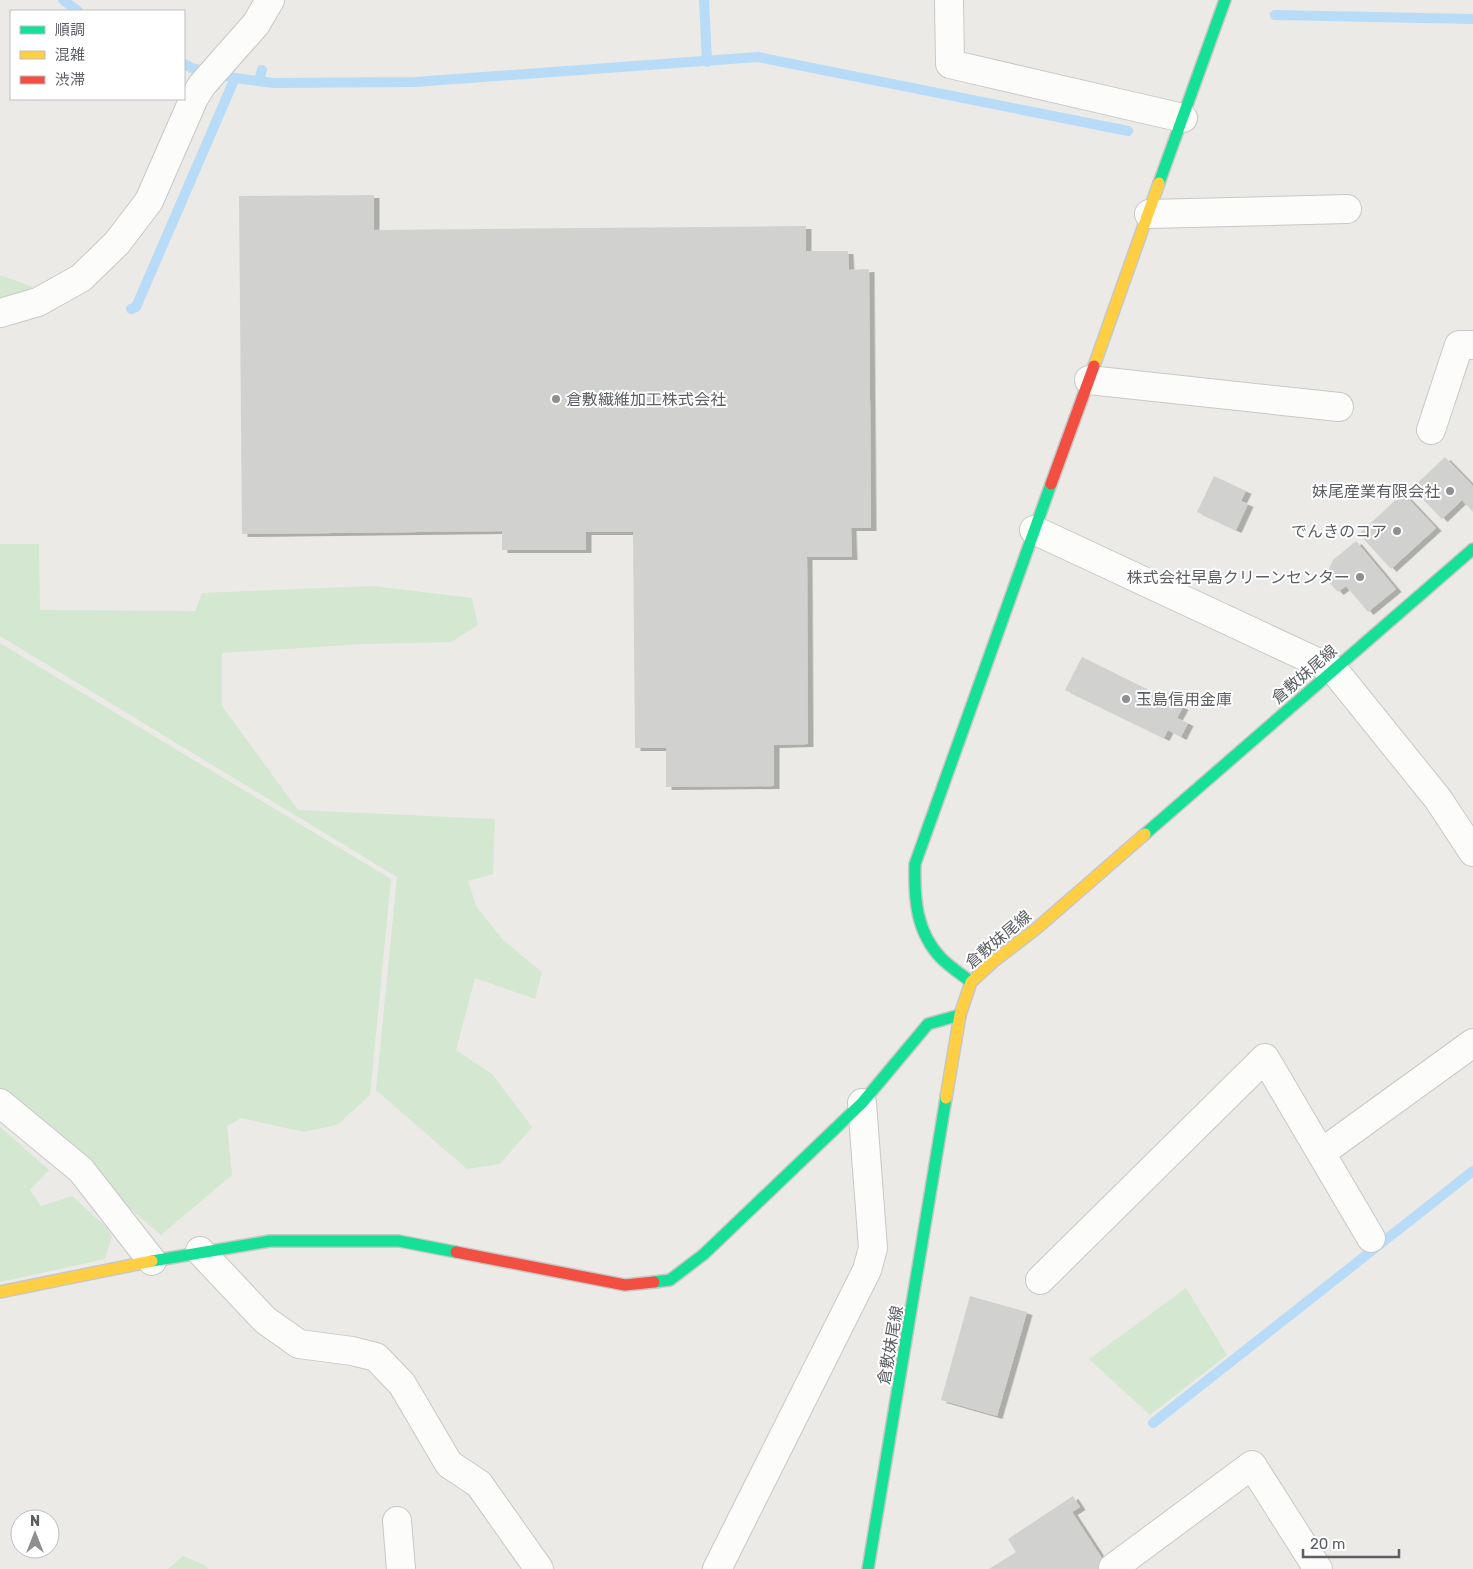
<svg xmlns="http://www.w3.org/2000/svg" width="1473" height="1569" font-family="Rubik,'Noto Sans JP',sans-serif">
<style>
.green{fill:#d3e7d1}
.lines{fill:none;stroke-linecap:round;stroke-linejoin:round}
.stream{stroke:#b8dbf7;stroke-width:10}
.building{fill:#d1d1cf;filter:url(#shadow)}
.street-casing{stroke:#c8c8c8;stroke-width:30}
.fast-casing{stroke:#c7c7c6;stroke-width:14}
.slow-casing{stroke:#c7c7c6;stroke-width:14}
.jam-casing{stroke:#c7c7c6;stroke-width:14}
.street{stroke:#fcfcfb;stroke-width:28}
.fast{stroke:#16e098;stroke-width:11}
.slow{stroke:#ffcf43;stroke-width:11}
.jam{stroke:#f24e42;stroke-width:11}
.poi-dot{fill:#8d8f91;stroke:#fff;stroke-width:2}
.labels{text-anchor:middle;stroke-width:4;stroke-linejoin:round;paint-order:stroke}
.poi-label{font-size:16px;fill:#5b5e63;stroke:#fff;text-anchor:end}
.street-label{font-size:16px;fill:#5b5e63;stroke:#fff}
</style>
<defs>
<filter id="shadow"><feDropShadow dx="5.5" dy="3" stdDeviation="0" flood-color="#0004"/></filter>
</defs>
<rect width="100%" height="100%" fill="#ebeae6"/>
<path class="green" d="M 0,275 L 33,287 L 10,298 L 0,300 Z
M 0,544 L 39,544 L 40,610 L 195,611 L 202,593 L 373,586 L 472,598 L 478,625 L 451,642 L 364,644 L 222,653 L 222,706 L 298,810 L 495,819 L 493,874 L 468,881 L 476,906 L 503,940 L 542,972 L 535,999 L 475,978 L 456,1050 L 492,1074 L 532,1127 L 500,1164 L 467,1169 L 376,1090 L 397,877 L 0,636 Z
M 0,643 L 391,879 L 370,1095 L 337,1125 L 304,1132 L 241,1118 L 227,1126 L 232,1175 L 161,1235 L 0,1096 Z
M 0,1127 L 49,1170 L 30,1190 L 41,1206 L 72,1196 L 106,1227 L 112,1236 L 105,1259 L 0,1282 Z
M 1186,1288 L 1227,1355 L 1150,1415 L 1089,1359 Z
M 183,1556 L 205,1565 L 209,1569 L 168,1569 Z"/>
<g class="lines">
<path class="stream" d="M 63,0 L 78,11
M 704,0 L 707,62
M 1275,15 L 1473,19
M 184,64 L 192,68 L 235,78 L 273,83 L 415,82 L 758,57 L 1128,131
M 259,80 L 262,70
M 131,309 L 136,307 L 235,78
M 1153,1423 L 1473,1171"/>
</g>
<path class="building" d="M 374,195 L 374,230 L 806,226 L 806,251 L 848,251 L 849,270 L 869,269 L 871,528 L 851,528 L 852,557 L 807,557 L 808,744 L 774,745 L 774,786 L 666,787 L 666,748 L 635,748 L 633,532 L 586,532 L 586,550 L 502,550 L 502,531 L 242,534 L 239,196 Z
M 1445,457 L 1473,486 L 1473,512 L 1462,500 L 1442,519 L 1412,488 Z
M 1214,476 L 1246,491 L 1241,501 L 1248,504 L 1236,530 L 1197,512 Z
M 1403,493 L 1436,528 L 1391,569 L 1359,534 Z
M 1356,541 L 1396,589 L 1368,612 L 1346,586 L 1338,592 L 1325,578 L 1333,560 Z
M 1082,657 L 1183,707 L 1177,718 L 1188,723 L 1181,737 L 1168,730 L 1164,738 L 1065,690 Z
M 970,1296 L 1027,1312 L 997,1416 L 941,1400 Z
M 1073,1496 L 1080,1507 L 1072,1512 L 1109,1569 L 989,1569 L 1016,1552 L 1008,1539 Z"/>
<g class="lines">
<g class="street-casing">
<path id="street" d="M 949,0 L 950,64 L 1183,118
M 1149,214 L 1347,209
M 0,313 L 38,302 L 81,278 L 117,243 L 149,201 L 194,98 L 202,85 L 256,24 L 270,0
M 1089,380 L 1339,407
M 1431,430 L 1459,345 L 1473,345
M 1034,530 L 1334,670 L 1438,799 L 1473,852
M 0,1103 L 81,1170 L 152,1261
M 1321,1153 L 1473,1043
M 200,1251 L 265,1320 L 299,1344 L 352,1351 L 376,1357 L 402,1384 L 449,1464 L 479,1484 L 539,1569
M 1040,1280 L 1265,1058 L 1371,1238
M 397,1521 L 401,1569
M 1113,1568 L 1252,1465 L 1318,1569
M 717,1569 L 867,1270 L 873,1248 L 862,1103"/>
</g>
<g class="fast-casing">
<path id="fast" d="M 1159,183 L 1225,0
M 1145,834 L 1473,549
M 971,982 C 961,974 950,967 941,958 C 916,932 914,898 915,864 L 1051,484
M 152,1261 L 270,1241 L 399,1241 L 456,1252
M 654,1282 L 670,1280 L 704,1254 L 862,1103 L 928,1024 L 960,1015
M 868,1569 L 946,1098"/>
</g>
<g class="slow-casing">
<path id="slow" d="M 1094,366 L 1159,183
M 946,1098 L 960,1015 L 971,982 L 994,961 L 1037,928 L 1145,834
M 0,1292 L 152,1261"/>
</g>
<g class="jam-casing">
<path id="jam" d="M 1051,484 L 1094,366
M 456,1252 L 625,1285 L 654,1282"/>
</g>
<use href="#street" class="street"/>
<use href="#fast" class="fast"/>
<use href="#slow" class="slow"/>
<use href="#jam" class="jam"/>
</g>
<g class="poi-dot">
<circle cx="556" cy="399" r="5"/>
<circle cx="1450" cy="491" r="5"/>
<circle cx="1397" cy="531" r="5"/>
<circle cx="1360" cy="577" r="5"/>
<circle cx="1126" cy="699" r="5"/>
</g>
<g class="labels">
<g class="poi-label">
<text x="566" y="405" text-anchor="start">倉敷繊維加工株式会社</text>
<text x="1440" y="497">妹尾産業有限会社</text>
<text x="1387" y="537">でんきのコア</text>
<text x="1350" y="583">株式会社早島クリーンセンター</text>
<text x="1136" y="705" text-anchor="start">玉島信用金庫</text>
</g>
<g class="street-label">
<text transform="translate(1304 674) rotate(-41)" y="6">倉敷妹尾線</text>
<text transform="translate(998 939) rotate(-40)" y="6">倉敷妹尾線</text>
<text transform="translate(890 1345) rotate(-80)" y="6">倉敷妹尾線</text>
</g>
</g>
<rect x="10" y="10" width="175" height="90" fill="#ffffff" stroke="#bdbfc1"/>
<rect x="20" y="26" width="25" height="8" fill="#16e098" stroke="#bdbfc1"/>
<text x="55" y="35" font-size="15" fill="#5b5e63">順調</text>
<rect x="20" y="51" width="25" height="8" fill="#ffcf43" stroke="#bdbfc1"/>
<text x="55" y="60" font-size="15" fill="#5b5e63">混雑</text>
<rect x="20" y="76" width="25" height="8" fill="#f24e42" stroke="#bdbfc1"/>
<text x="55" y="85" font-size="15" fill="#5b5e63">渋滞</text>
<g transform="translate(35 1534)"><circle r="24" fill="#ffffff" stroke="#bdbfc1"/>
<path d="M0-4L9 19L0 12L-9 19Z" fill="#8d8f91"/>
<text y="-8" font-size="14" font-weight="bold" text-anchor="middle" fill="#5b5e63">N</text>
</g>
<path d="M1303 1549v8h96v-8" fill="none" stroke="#5b5e63" stroke-width="2.5"/>
<text x="1310" y="1549" font-size="15" fill="#5b5e63" stroke="#ffffff" stroke-width="4" paint-order="stroke">20 m</text>
</svg>
